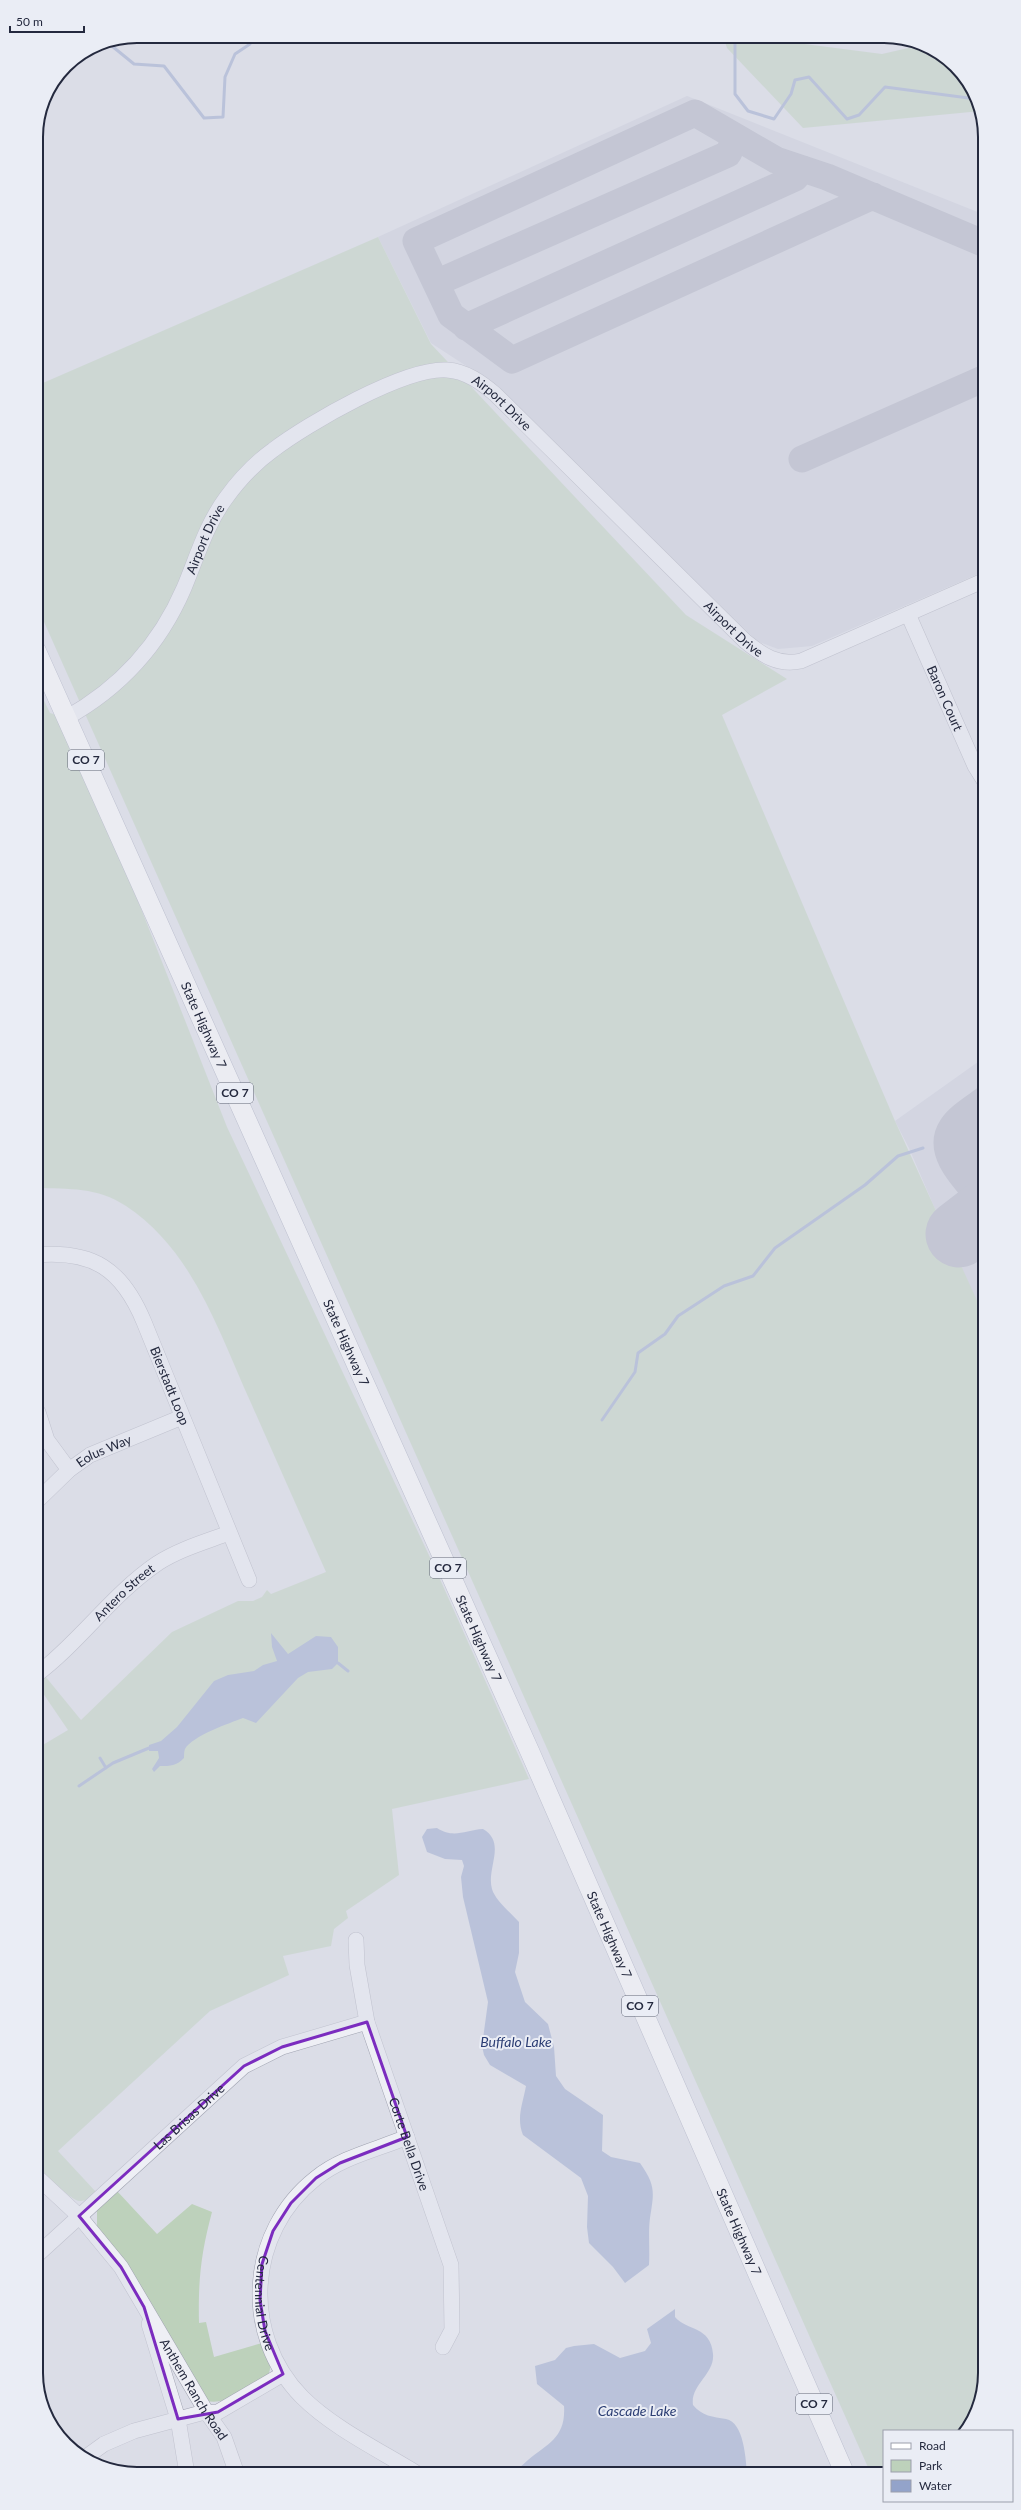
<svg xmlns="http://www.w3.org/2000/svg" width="1021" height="2510" font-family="Lato,sans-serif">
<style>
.built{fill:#c9ccd9}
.green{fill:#bdd1bb}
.water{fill:#93a3ca}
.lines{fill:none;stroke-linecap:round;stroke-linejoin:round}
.stream{stroke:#93a3ca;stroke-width:3}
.taxiway{stroke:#a8abbc;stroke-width:27}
.runway{stroke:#a8abbc;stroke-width:67}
.minor-casing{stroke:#a0a3b1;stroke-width:16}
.major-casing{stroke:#9a9fb3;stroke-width:20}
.minor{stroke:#eeeff5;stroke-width:15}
.major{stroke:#fff;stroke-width:19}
.marked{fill:none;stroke:#7b2cbf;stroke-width:3;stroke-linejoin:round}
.labels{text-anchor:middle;stroke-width:4;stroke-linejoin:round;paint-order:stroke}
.shield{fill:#eaedf5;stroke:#5f6475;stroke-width:1}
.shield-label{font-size:12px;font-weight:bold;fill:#24293e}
.street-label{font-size:13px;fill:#24293e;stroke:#eaedf5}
.water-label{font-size:14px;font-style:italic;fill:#2c3e74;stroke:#eaedf5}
.rim{fill:none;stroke:#24293e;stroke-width:2}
</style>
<rect width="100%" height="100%" fill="#dbdde7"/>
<path class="built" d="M 687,96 L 985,215 L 985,571 L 812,646 L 778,649 L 757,641 L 494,384 L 431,343 L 378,237 Z
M 985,1057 L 985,1314 L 981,1316 L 909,1148 L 895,1121 Z"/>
<path class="green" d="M 723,36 L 799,36 L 797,43 L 882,54 L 917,46 L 946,57 L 980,104 L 981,111 L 803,128 L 727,48 Z
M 378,237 L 431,344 L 686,615 L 787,679 L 722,715 L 895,1121 L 985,1318 L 985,2374 L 980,2406 L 966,2431 L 884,2431 L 884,2474 L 871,2474 L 36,604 L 36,386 Z
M 36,684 L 50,713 L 66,718 L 227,1127 L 435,1568 L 529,1779 L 392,1809 L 399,1875 L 346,1911 L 348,1918 L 334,1929 L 331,1946 L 283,1956 L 289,1975 L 210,2011 L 58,2151 L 96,2192 C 91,2196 87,2201 80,2201 C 70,2201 44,2172 36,2165 L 36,1749 L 68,1730 L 36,1683 L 45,1676 L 81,1720 L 172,1632 L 238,1601 L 253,1601 L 262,1597 L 267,1590 L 271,1594 L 326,1572 C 301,1516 276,1460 251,1403 C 219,1333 194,1251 126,1206 C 97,1187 69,1189 36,1188 Z
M 117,2191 L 157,2234 L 192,2204 L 212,2212 C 201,2253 198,2280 199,2323 L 206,2322 L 214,2357 L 262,2343 C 266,2353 274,2364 268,2375 C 251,2385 228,2406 207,2401 L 97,2226 L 97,2210 Z"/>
<path class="water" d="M 271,1633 L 288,1654 L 316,1636 L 331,1637 L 338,1647 L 338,1663 L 332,1669 L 308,1672 L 298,1678 L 256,1723 L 243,1718 C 230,1723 192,1736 185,1749 C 184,1751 184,1756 184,1758 C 176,1766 171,1766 160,1766 L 154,1772 L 152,1769 L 159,1758 L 158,1751 L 149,1751 L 149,1745 L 161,1741 L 177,1727 L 214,1681 L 228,1675 L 254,1671 L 263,1665 L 277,1661 L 272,1647 Z
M 437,1828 C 454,1839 465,1830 483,1829 C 507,1843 486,1868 492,1889 C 495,1900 511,1913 519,1922 L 519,1953 L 515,1972 L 525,2002 L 548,2024 L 554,2047 L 556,2076 L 565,2089 L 603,2115 L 602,2151 L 611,2157 L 640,2163 C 656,2186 654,2192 650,2218 C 648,2233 650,2249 649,2265 L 625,2283 L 613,2267 L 589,2243 L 587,2227 L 588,2196 L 581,2178 L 523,2135 C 516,2118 523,2103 526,2086 L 490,2065 L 484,2055 L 482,2046 L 488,2002 L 463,1897 L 461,1877 L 464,1866 L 462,1860 L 445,1859 L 427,1852 L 422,1837 L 427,1829 Z
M 675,2309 L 675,2317 C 687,2331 711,2326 713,2354 C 715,2374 690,2385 693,2405 C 702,2416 713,2417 726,2419 C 744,2422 746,2460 747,2474 L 635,2474 L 633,2473 L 632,2467 L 614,2474 L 511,2474 C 517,2471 522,2465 528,2460 C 549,2443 566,2437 564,2406 L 537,2384 L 535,2366 L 555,2360 L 566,2348 L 574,2346 L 594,2344 L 620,2358 L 645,2351 L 651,2343 L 647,2329 Z"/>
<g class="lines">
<path class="stream" d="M 735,36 L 735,94 L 748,111 L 774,119 L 791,94 L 795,80 L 809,77 L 847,119 L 859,115 L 885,87 L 976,99
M 107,42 L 134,64 L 164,66 L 204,118 L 223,117 L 225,77 L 235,54 L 250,44 L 251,36
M 602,1420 L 635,1372 L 638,1353 L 665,1334 L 678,1316 L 724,1286 L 753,1276 L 775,1248 L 865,1185 L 898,1156 L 923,1148
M 338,1663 L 348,1671
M 100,1758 L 106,1768
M 79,1786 L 113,1763 L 149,1748"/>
<path class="taxiway" d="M 873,196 L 512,360 L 451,315 L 416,241 L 695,113 L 776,160 L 827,177 L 985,244
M 436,283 L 728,154 L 736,137
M 466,327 L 795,178 L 803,169
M 802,459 L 985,378
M 974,1186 C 963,1161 964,1126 980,1104
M 985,1203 C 970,1184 934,1154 952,1127 C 959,1116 975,1107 985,1099
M 979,1218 L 985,1235"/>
<path class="runway" d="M 959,1234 L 985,1214"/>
<g class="minor-casing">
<g id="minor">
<path id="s1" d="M 908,614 L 975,766 L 985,782"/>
<path id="s2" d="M 66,718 C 120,688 160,644 184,588 C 197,557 206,525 226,498 C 239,480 255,463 273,450 C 307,424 405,367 447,370 C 466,371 482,383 495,394 L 745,641 C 762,655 778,666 801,661 L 985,580"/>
<path id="s3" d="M 36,1255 C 93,1250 122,1269 144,1322 L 249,1580"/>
<path d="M 38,1412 L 47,1440 L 69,1470"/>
<path id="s4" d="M 36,1502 L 69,1470 L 90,1455 L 182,1417"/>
<path id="s5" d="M 36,1675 C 80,1642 112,1594 158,1563 C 180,1549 205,1542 229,1533"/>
<path id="s6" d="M 356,1940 L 357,1965 L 367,2022 L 451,2265 L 452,2330 L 443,2347"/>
<path id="s7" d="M 407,2137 C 376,2150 342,2157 316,2178 C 247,2232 241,2335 302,2397 C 333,2428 381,2451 418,2474"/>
<path id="s8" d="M 36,2176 L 79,2216 L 121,2267 L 207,2413 L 224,2437 L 237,2474"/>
<path id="s9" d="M 36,2256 L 244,2066 L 282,2047 L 367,2022"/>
<path d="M 149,2324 L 178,2419 L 187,2474"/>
<path d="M 86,2457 L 104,2444 L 134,2431 L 201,2413 L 218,2412 L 283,2374"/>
</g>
</g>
<g class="major-casing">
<g id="major">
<path id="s10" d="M 36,650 L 530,1752 L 845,2474"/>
</g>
</g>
<use href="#minor" class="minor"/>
<use href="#major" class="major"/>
</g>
<path d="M0 0H1021V2510H0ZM 367,2022 L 407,2137 L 340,2163 L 316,2178 L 291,2203 L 273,2231 L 262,2264 L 260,2300 L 265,2331 L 283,2374 L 218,2412 L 178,2419 L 144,2307 L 121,2267 L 79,2216 L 244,2066 L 282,2047 Z" fill="#dbdde7" fill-opacity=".55" fill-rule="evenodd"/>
<path class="marked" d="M 367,2022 L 407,2137 L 340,2163 L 316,2178 L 291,2203 L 273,2231 L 262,2264 L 260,2300 L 265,2331 L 283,2374 L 218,2412 L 178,2419 L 144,2307 L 121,2267 L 79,2216 L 244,2066 L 282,2047 Z"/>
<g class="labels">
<g class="shield">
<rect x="68" y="750" width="36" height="20" rx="3"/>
<rect x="217" y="1083" width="36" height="20" rx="3"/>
<rect x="430" y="1558" width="36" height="20" rx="3"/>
<rect x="622" y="1996" width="36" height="20" rx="3"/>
<rect x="796" y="2394" width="36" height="20" rx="3"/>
</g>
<g class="shield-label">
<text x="86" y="764">CO 7</text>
<text x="235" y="1097">CO 7</text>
<text x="448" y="1572">CO 7</text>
<text x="640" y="2010">CO 7</text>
<text x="814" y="2408">CO 7</text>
</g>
<g class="street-label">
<text dy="5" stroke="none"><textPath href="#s2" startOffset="605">Airport Drive</textPath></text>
<text dy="5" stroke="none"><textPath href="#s2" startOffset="232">Airport Drive</textPath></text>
<text dy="5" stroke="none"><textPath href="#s2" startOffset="929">Airport Drive</textPath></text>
<text dy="5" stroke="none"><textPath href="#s1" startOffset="92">Baron Court</textPath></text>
<text dy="5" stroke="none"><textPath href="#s10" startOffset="411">State Highway 7</textPath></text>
<text dy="5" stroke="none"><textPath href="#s10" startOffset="759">State Highway 7</textPath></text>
<text dy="5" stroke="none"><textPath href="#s3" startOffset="208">Bierstadt Loop</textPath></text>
<text dy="5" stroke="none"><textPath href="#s4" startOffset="86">Eolus Way</textPath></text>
<text dy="5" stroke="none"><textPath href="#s5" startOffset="121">Antero Street</textPath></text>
<text dy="5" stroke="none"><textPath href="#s10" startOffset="1083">State Highway 7</textPath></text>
<text dy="5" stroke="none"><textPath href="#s10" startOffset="1407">State Highway 7</textPath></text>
<text dy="5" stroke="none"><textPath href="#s9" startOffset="207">Las Brisas Drive</textPath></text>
<text dy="5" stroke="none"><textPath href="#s6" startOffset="212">Corte Bella Drive</textPath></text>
<text dy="5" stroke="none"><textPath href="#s10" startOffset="1731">State Highway 7</textPath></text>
<text dy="5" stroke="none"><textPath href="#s7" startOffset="243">Centennial Drive</textPath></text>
<text dy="5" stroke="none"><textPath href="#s8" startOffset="267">Anthem Ranch Road</textPath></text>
</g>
<g class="water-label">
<text x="516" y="2047">Buffalo Lake</text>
<text x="637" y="2416">Cascade Lake</text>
</g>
</g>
<path d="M0 0H1021V2510H0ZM137 43H884A94 94 0 0 1 978 137V2373A94 94 0 0 1 884 2467H137A94 94 0 0 1 43 2373V137A94 94 0 0 1 137 43Z" fill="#eaedf5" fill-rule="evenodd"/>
<path class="rim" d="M137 43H884A94 94 0 0 1 978 137V2373A94 94 0 0 1 884 2467H137A94 94 0 0 1 43 2373V137A94 94 0 0 1 137 43Z"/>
<rect x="883" y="2430" width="130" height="72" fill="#eaedf5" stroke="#9b9fac"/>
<rect x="891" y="2443" width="20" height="6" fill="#ffffff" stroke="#9b9fac"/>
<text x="919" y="2450" font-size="12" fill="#24293e">Road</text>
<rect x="891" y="2460" width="20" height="12" fill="#bdd1bb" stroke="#9b9fac"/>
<text x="919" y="2470" font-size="12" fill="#24293e">Park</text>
<rect x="891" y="2480" width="20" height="12" fill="#93a3ca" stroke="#9b9fac"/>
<text x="919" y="2490" font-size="12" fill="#24293e">Water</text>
<path d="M10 26v6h74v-6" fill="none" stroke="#24293e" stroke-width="2"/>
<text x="16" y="26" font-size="12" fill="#24293e" stroke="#eaedf5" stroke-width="3" paint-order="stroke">50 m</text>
</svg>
